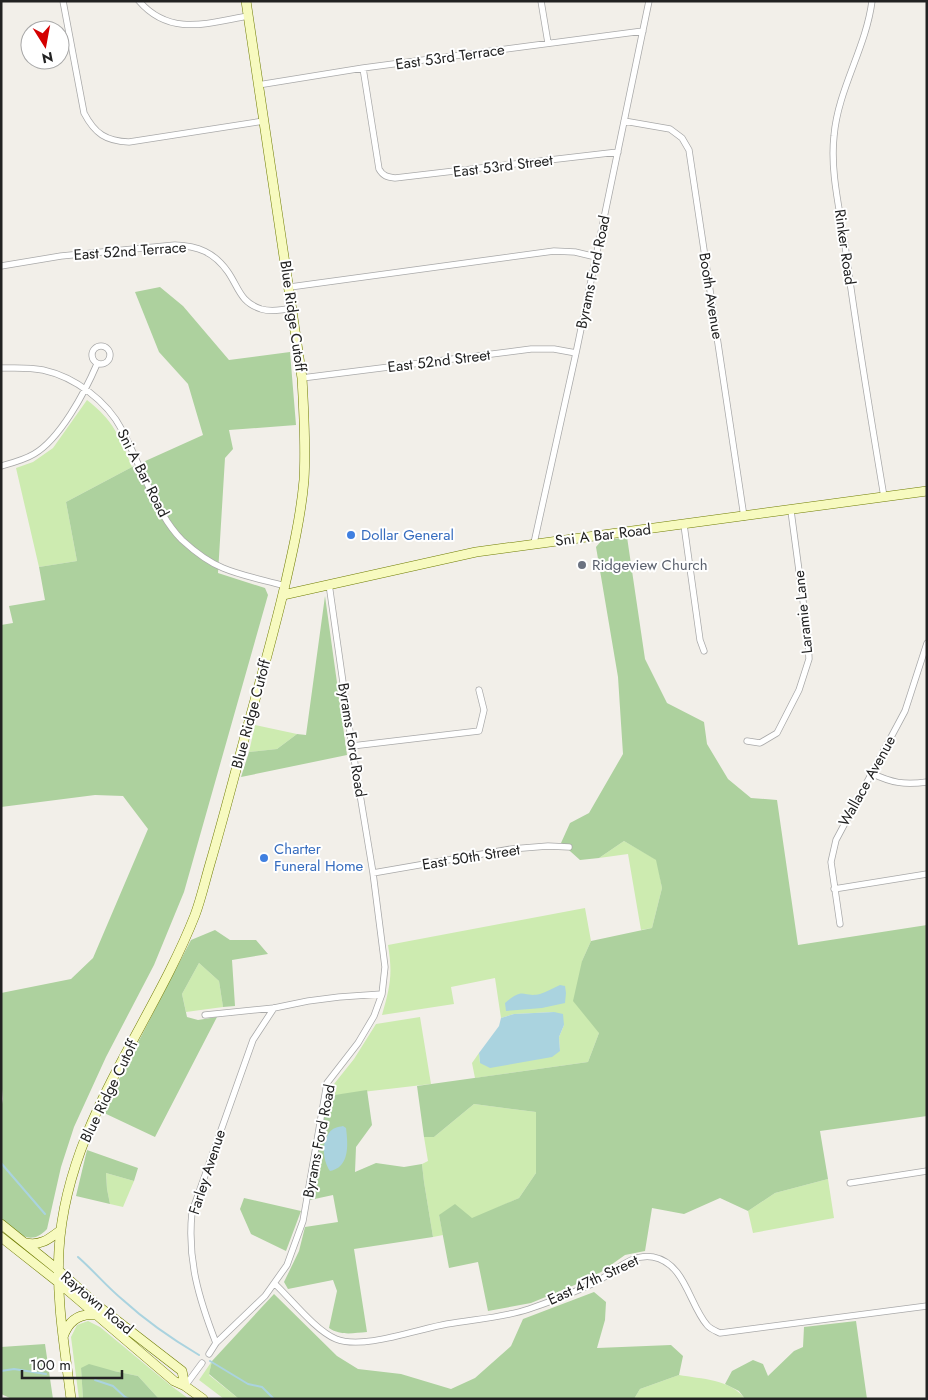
<svg xmlns="http://www.w3.org/2000/svg" width="928" height="1400" font-family="Jost,sans-serif">
<style>
.grass{fill:#cdebb0}
.forest{fill:#add19e}
.water{fill:#aad3df}
.lines{fill:none;stroke-linecap:round;stroke-linejoin:round}
.stream{stroke:#aad3df;stroke-width:2}
.street-casing{stroke:#a9a9a9;stroke-width:7}
.secondary-casing{stroke:#707d05;stroke-width:10}
.street{stroke:#fff;stroke-width:5.5}
.secondary{stroke:#f7fabf;stroke-width:9}
.shop-dot{fill:#3f7fe0;stroke:#fff;stroke-width:2}
.worship-dot{fill:#6b7280;stroke:#fff;stroke-width:2}
.labels{text-anchor:middle;stroke-width:4;stroke-linejoin:round;paint-order:stroke}
.street-label{font-size:15px;fill:#222;stroke:#fff}
.shop-label{font-size:15px;fill:#366cbe;stroke:#fff;text-anchor:start}
.worship-label{font-size:15px;fill:#5b616d;stroke:#fff;text-anchor:start}
</style>
<rect width="100%" height="100%" fill="#f2efe9"/>
<path class="grass" d="M 87,400 C 113,420 120,437 132,467 L 66,502 L 77,561 L 39,567 L 16,468 L 33,462 L 53,448 Z
M 255,725 L 297,734 L 277,749 L 249,752 Z
M 624,841 L 657,860 L 662,888 L 652,928 L 641,930 L 628,854 L 599,858 Z
M 585,908 L 591,941 L 582,961 L 599,1033 L 588,1062 L 475,1078 L 472,1063 L 479,1053 L 480,1063 L 560,1051 L 559,1037 L 564,1025 L 554,1012 L 514,1014 L 501,1018 L 495,978 L 451,987 L 454,1004 L 382,1015 C 390,987 393,975 388,945 Z
M 199,963 L 219,981 L 223,1007 L 186,1012 L 182,994 Z
M 420,1017 L 431,1084 L 328,1096 L 334,1084 L 354,1059 L 376,1024 Z
M 474,1104 L 536,1112 L 536,1173 L 519,1198 L 472,1219 L 439,1215 L 443,1235 L 433,1237 L 424,1182 L 422,1164 L 428,1161 L 424,1137 L 434,1137 Z
M 106,1173 L 134,1181 L 123,1207 L 110,1204 L 107,1189 Z
M 828,1179 L 834,1218 L 753,1233 L 748,1211 L 775,1193 Z
M 88,1321 L 100,1327 L 170,1385 L 189,1399 L 159,1399 L 138,1376 L 114,1371 L 81,1368 L 83,1399 L 79,1399 L 71,1337 L 77,1325 Z
M 212,1361 L 209,1375 L 239,1399 L 224,1399 L 199,1380 Z
M 679,1375 C 701,1379 731,1379 745,1399 L 634,1399 L 640,1389 Z"/>
<path class="forest" d="M 160,287 L 183,306 L 229,360 L 290,352 L 296,425 L 229,430 L 233,449 L 225,458 L 218,573 L 265,588 L 268,595 L 184,892 L 154,965 L 106,1057 L 74,1127 L 61,1167 L 47,1229 C 29,1248 17,1232 1,1219 L 1,1109 L 3,1099 L 1,1079 L 1,993 L 71,979 L 93,958 L 148,829 L 123,796 L 95,795 L 1,807 L 1,625 L 13,623 L 9,606 L 45,600 L 39,567 L 77,561 L 66,502 L 132,467 L 203,435 L 188,384 L 159,352 L 135,292 Z
M 627,537 L 645,659 L 667,703 L 704,722 L 707,744 L 728,779 L 751,798 L 777,800 L 798,945 L 927,925 L 927,1116 L 820,1131 L 828,1179 L 775,1193 L 748,1211 L 720,1198 L 684,1214 L 652,1208 L 645,1251 L 625,1255 L 601,1272 L 577,1284 L 531,1303 L 488,1311 L 478,1262 L 449,1268 L 439,1215 L 455,1204 L 472,1218 L 519,1198 L 536,1173 L 536,1112 L 474,1104 L 434,1137 L 424,1137 L 417,1086 L 588,1062 L 599,1033 L 573,1001 L 582,961 L 591,941 L 652,928 L 662,888 L 656,860 L 624,841 L 599,858 L 580,860 L 561,843 L 570,823 L 589,813 L 623,754 L 618,677 L 596,547 L 601,541 Z
M 325,596 L 347,755 L 241,777 L 249,752 L 277,749 L 297,734 L 306,735 Z
M 215,930 L 230,940 L 256,940 L 268,954 L 232,960 L 235,1006 L 223,1007 L 219,981 L 199,963 L 182,994 L 187,1017 L 198,1020 L 217,1017 L 155,1137 L 102,1112 L 191,940 Z
M 367,1090 L 372,1125 L 356,1147 L 355,1172 L 376,1163 L 404,1167 L 422,1164 L 424,1182 L 433,1237 L 354,1249 L 367,1332 C 353,1333 341,1336 329,1328 L 337,1291 L 333,1280 L 288,1289 L 284,1282 L 299,1251 L 305,1227 L 338,1222 L 333,1195 L 310,1200 L 328,1096 Z
M 87,1150 L 138,1168 L 134,1181 L 106,1173 L 107,1189 L 110,1204 L 76,1196 Z
M 244,1198 L 301,1211 L 286,1251 L 251,1234 L 240,1209 Z
M 594,1292 L 606,1302 L 605,1320 L 597,1348 L 671,1345 L 683,1356 L 679,1375 L 640,1389 L 634,1399 L 239,1399 L 209,1374 L 212,1361 L 274,1294 L 337,1356 L 358,1369 L 401,1374 L 451,1389 L 475,1378 L 511,1346 L 523,1319 Z
M 856,1321 L 867,1399 L 745,1399 L 739,1391 L 725,1384 L 732,1371 L 753,1360 L 763,1364 L 768,1376 L 794,1351 L 803,1347 L 804,1327 Z
M 45,1344 L 53,1399 L 12,1399 L 1,1394 L 1,1347 Z
M 89,1364 L 114,1371 L 138,1376 L 159,1399 L 83,1399 L 81,1368 Z"/>
<path class="water" d="M 560,985 L 565,986 L 566,993 L 565,1003 L 542,1008 L 506,1011 L 505,1003 C 525,986 522,998 540,994 C 546,992 553,988 560,985 Z
M 554,1012 L 563,1014 L 564,1025 L 559,1037 L 560,1051 L 552,1057 L 490,1068 L 480,1063 L 479,1053 L 499,1026 L 501,1018 L 514,1014 Z
M 343,1126 L 346,1128 C 348,1144 350,1167 330,1171 C 323,1161 321,1143 329,1133 C 332,1128 338,1127 343,1126 Z"/>
<g class="lines">
<path class="stream" d="M 1,1163 L 45,1214
M 78,1257 C 94,1271 107,1287 123,1300 C 146,1321 172,1339 199,1355
M 210,1361 L 248,1384 L 262,1387 L 274,1399
M 1,1371 L 14,1369 L 46,1374
M 95,1380 L 113,1386 L 125,1397 L 129,1399"/>
<g class="street-casing">
<path id="street" d="M 63,1 L 84,113 C 95,134 106,141 129,142 L 264,121
M 139,1 C 170,37 208,23 248,16
M 541,1 L 548,43
M 872,1 C 866,48 838,89 834,136 C 830,172 840,210 845,245 C 856,330 870,413 884,497
M 363,68 L 379,169 C 383,176 387,177 395,178 L 618,152
M 258,85 L 363,68 L 643,31
M 624,121 L 670,129 L 682,138 L 689,150 L 744,517
M 1,266 L 61,256 L 175,245 C 198,246 214,252 228,272 C 239,288 240,302 261,309 C 271,312 283,310 293,308
M 290,287 L 554,251 L 575,252 L 596,257
M92 355a9 9 0 1 1 18 0a9 9 0 1 1-18 0Z
M 1,368 C 15,368 29,367 43,370 C 75,377 107,401 122,430 C 131,446 137,463 145,479 C 155,500 165,523 182,540 C 194,551 208,562 223,568 C 242,576 264,580 285,586
M 302,378 L 531,349 L 554,349 L 576,353
M 1,466 C 12,463 24,460 34,454 C 60,439 85,392 97,364
M 684,525 L 700,640 L 704,651
M 534,543 L 576,353 L 649,1
M 747,741 L 760,743 L 777,733 L 799,690 L 809,659 L 808,638 L 791,511
M 352,746 L 479,731 L 484,710 L 479,690
M 871,773 C 892,783 904,785 927,782
M 373,873 L 511,849 L 548,846 L 569,847
M 834,889 L 927,874
M 840,924 L 831,862 L 836,840 L 905,711 L 927,643
M 205,1015 L 274,1008 L 308,1001 L 339,997 L 382,994
M 850,1183 L 927,1171
M 275,1284 C 291,1299 316,1331 336,1339 C 363,1350 418,1329 447,1324 C 475,1319 502,1318 529,1309 C 550,1302 572,1293 592,1284 C 613,1275 628,1253 653,1257 C 685,1263 689,1304 707,1325 C 710,1329 716,1331 720,1333 L 927,1306
M 216,1343 C 199,1299 187,1260 192,1212 L 253,1040 L 274,1008
M 209,1354 L 216,1343 L 265,1296 L 287,1265 L 303,1221 L 327,1083 L 358,1043 L 374,1016 L 382,994 L 385,967 L 373,873 L 352,746 L 329,584
M 185,1386 L 202,1363"/>
</g>
<g class="secondary-casing">
<path id="secondary" d="M 283,595 L 476,552 L 927,491
M 1,1224 L 58,1270 L 98,1306 L 182,1371 L 185,1386
M 1,1237 L 58,1282 L 174,1381 L 185,1386 L 203,1399
M 26,1243 C 41,1246 49,1239 61,1230
M 63,1337 C 68,1322 78,1313 95,1315
M 71,1399 C 65,1349 56,1300 59,1250 C 66,1125 151,1027 195,915 C 201,899 205,881 210,864 C 222,823 233,781 244,740 C 258,688 273,637 285,585 C 293,550 301,515 304,480 C 306,446 304,412 302,378 L 246,1"/>
</g>
<use href="#street" class="street"/>
<use href="#secondary" class="secondary"/>
</g>
<g class="shop-dot">
<circle cx="351" cy="535" r="5"/>
<circle cx="264" cy="858" r="5"/>
</g>
<circle class="worship-dot" cx="582" cy="565" r="5"/>
<g class="labels">
<g class="street-label">
<text transform="translate(450 57) rotate(-8)" y="5">East 53rd Terrace</text>
<text transform="translate(503 166) rotate(-7)" y="5">East 53rd Street</text>
<text transform="translate(845 247) rotate(82)" y="5">Rinker Road</text>
<text transform="translate(130 251) rotate(-4)" y="5">East 52nd Terrace</text>
<text transform="translate(593 272) rotate(-78)" y="5">Byrams Ford Road</text>
<text transform="translate(711 296) rotate(81)" y="5">Booth Avenue</text>
<text transform="translate(293 316) rotate(82)" y="5">Blue Ridge Cutoff</text>
<text transform="translate(439 361) rotate(-7)" y="5">East 52nd Street</text>
<text transform="translate(143 473) rotate(63)" y="5">Sni A Bar Road</text>
<text transform="translate(603 535) rotate(-7)" y="5">Sni A Bar Road</text>
<text transform="translate(803 612) rotate(-96)" y="5">Laramie Lane</text>
<text transform="translate(251 714) rotate(-75)" y="5">Blue Ridge Cutoff</text>
<text transform="translate(352 740) rotate(81)" y="5">Byrams Ford Road</text>
<text transform="translate(867 781) rotate(-61)" y="5">Wallace Avenue</text>
<text transform="translate(471 857) rotate(-9)" y="5">East 50th Street</text>
<text transform="translate(109 1091) rotate(-64)" y="5">Blue Ridge Cutoff</text>
<text transform="translate(319 1141) rotate(-79)" y="5">Byrams Ford Road</text>
<text transform="translate(207 1172) rotate(-72)" y="5">Farley Avenue</text>
<text transform="translate(593 1280) rotate(-25)" y="5">East 47th Street</text>
<text transform="translate(97 1303) rotate(40)" y="5">Raytown Road</text>
</g>
<g class="shop-label">
<text x="361" y="540">Dollar General</text>
<text x="274" y="854">Charter<tspan x="274" dy="17">Funeral Home</tspan></text>
</g>
<g class="worship-label">
<text x="592" y="570">Ridgeview Church</text>
</g>
</g>
<rect width="928" height="1400" fill="none" stroke="#222222" stroke-width="5"/>
<g transform="translate(45 45) rotate(169)"><circle r="24" fill="#ffffff" stroke="#a7a7a7"/>
<path d="M0-4L9 19L0 12L-9 19Z" fill="#d40000"/>
<text y="-8" font-size="14" font-weight="bold" text-anchor="middle" fill="#222222">N</text>
</g>
<path d="M22 1370v8h100v-8" fill="none" stroke="#222222" stroke-width="2.5"/>
<text x="30" y="1370" font-size="15" fill="#222222" stroke="#ffffff" stroke-width="4" paint-order="stroke">100 m</text>
</svg>
